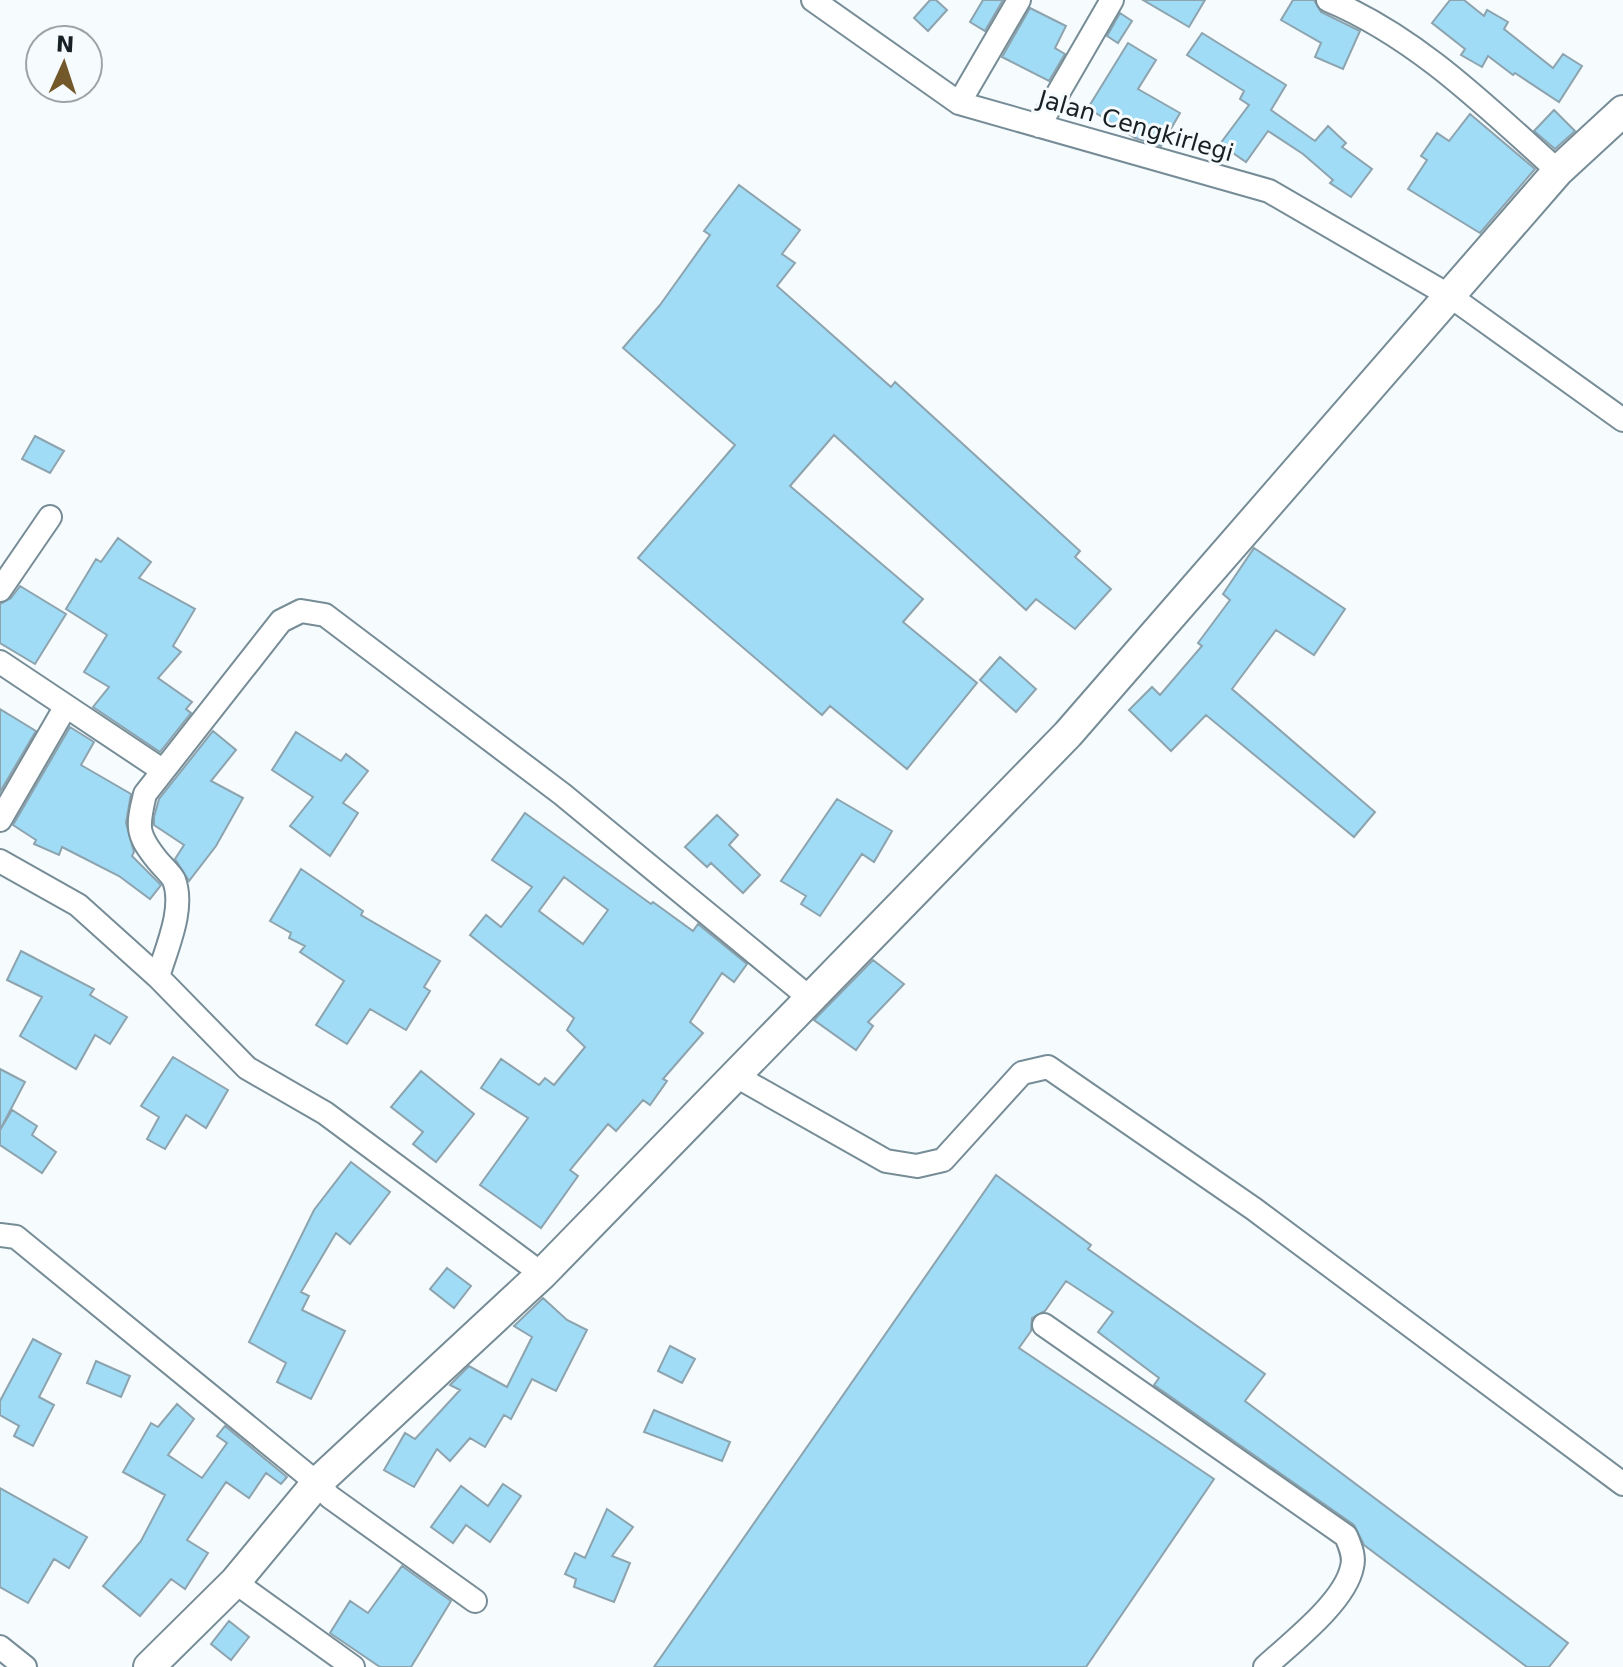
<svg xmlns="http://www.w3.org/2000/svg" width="1623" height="1667" font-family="'DejaVu Sans',sans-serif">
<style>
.building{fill:#a0dcf6;stroke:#8da3ae;stroke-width:2;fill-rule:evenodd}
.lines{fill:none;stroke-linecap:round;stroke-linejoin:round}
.street-casing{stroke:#768c96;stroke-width:26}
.secondary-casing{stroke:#768c96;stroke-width:34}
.street{stroke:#fff;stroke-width:22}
.secondary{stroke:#fff;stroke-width:30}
.labels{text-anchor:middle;stroke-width:6;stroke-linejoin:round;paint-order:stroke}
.street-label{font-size:24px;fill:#172024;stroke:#f6fbfd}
</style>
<rect width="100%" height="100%" fill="#f6fbfd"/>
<path class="building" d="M 930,0 L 936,0 L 947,10 L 928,31 L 914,18 Z
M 983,0 L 1003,0 L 985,31 L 970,22 Z
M 1143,0 L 1205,0 L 1189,27 Z
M 1293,0 L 1314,0 L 1321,12 L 1360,31 L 1343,69 L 1315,57 L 1321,43 L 1281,20 Z
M 1450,0 L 1464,0 L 1484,16 L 1487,10 L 1508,22 L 1504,29 L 1553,68 L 1563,54 L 1582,66 L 1559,102 L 1515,73 L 1513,75 L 1488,56 L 1482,67 L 1461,55 L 1465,49 L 1432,23 Z
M 1030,8 L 1066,26 L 1055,48 L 1065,54 L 1049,81 L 1002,57 Z
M 1120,13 L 1132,21 L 1118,43 L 1107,36 Z
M 1202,33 L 1286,85 L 1271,110 L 1315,141 L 1328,126 L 1346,143 L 1342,147 L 1372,169 L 1351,197 L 1330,183 L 1333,180 L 1303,154 L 1268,131 L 1246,162 L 1220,144 L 1249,105 L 1240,99 L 1244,91 L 1187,55 Z
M 1128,43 L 1156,60 L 1138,89 L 1180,113 L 1161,146 L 1135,138 L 1088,108 Z
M 1554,110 L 1575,131 L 1555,149 L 1534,131 Z
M 1470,114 L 1535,169 L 1480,233 L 1408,189 L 1427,160 L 1421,156 L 1437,133 L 1449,141 Z
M 739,185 L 800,230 L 782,254 L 795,263 L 777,286 L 891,387 L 895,382 L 1080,551 L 1075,557 L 1111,589 L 1075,629 L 1036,599 L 1026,610 L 834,435 L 790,486 L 923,599 L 903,622 L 977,683 L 907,769 L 830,706 L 822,715 L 638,558 L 735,445 L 623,348 L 660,305 L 710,235 L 704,231 Z
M 35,436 L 64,451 L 50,473 L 22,459 Z
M 118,538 L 151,562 L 139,578 L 195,609 L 173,646 L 181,652 L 158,678 L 192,702 L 186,709 L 191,713 L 160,752 L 93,707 L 109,687 L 84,672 L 107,635 L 66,609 L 96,559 L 101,562 Z
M 1254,548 L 1345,609 L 1314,655 L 1276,630 L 1232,689 L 1375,812 L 1354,837 L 1206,715 L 1171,751 L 1129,710 L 1152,687 L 1160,695 L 1202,646 L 1198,643 L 1230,600 L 1223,594 Z
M 20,586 L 66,614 L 35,664 L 0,643 L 0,604 L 11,598 Z
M 1000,657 L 1036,689 L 1016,712 L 980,680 Z
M 0,709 L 36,731 L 0,792 Z
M 70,727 L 94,742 L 81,765 L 131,794 L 126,823 L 134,852 L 132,856 L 161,885 L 150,899 L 119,876 L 62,847 L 59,855 L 34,844 L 36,840 L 13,825 Z
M 213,731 L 236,750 L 211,781 L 243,798 L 216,846 L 189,881 L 175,859 L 184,845 L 154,825 L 154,817 L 159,799 Z
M 296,732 L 341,761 L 346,754 L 368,771 L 343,803 L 358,813 L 330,856 L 290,826 L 313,797 L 272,770 Z
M 837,799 L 892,831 L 874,862 L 862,854 L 820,916 L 801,904 L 806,896 L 781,881 Z
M 525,813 L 651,904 L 653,902 L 693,931 L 698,924 L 747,964 L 734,982 L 722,973 L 690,1022 L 703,1033 L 663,1079 L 667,1081 L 650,1105 L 643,1100 L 616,1131 L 608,1124 L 570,1170 L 578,1176 L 541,1228 L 480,1185 L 528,1118 L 481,1088 L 501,1059 L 539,1085 L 545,1078 L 554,1085 L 585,1047 L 567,1030 L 574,1018 L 470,935 L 486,915 L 501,927 L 532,887 L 492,860 ZM 564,877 L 608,910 L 583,944 L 539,911 Z
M 717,815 L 738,835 L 729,845 L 760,875 L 743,893 L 711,863 L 707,867 L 685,847 Z
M 301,869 L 363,911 L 361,915 L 440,961 L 424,987 L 430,991 L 406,1030 L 370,1009 L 347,1044 L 316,1025 L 344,981 L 300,952 L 305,946 L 289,938 L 291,933 L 270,921 Z
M 21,951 L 94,989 L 90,995 L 127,1017 L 110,1044 L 95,1035 L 76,1069 L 20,1036 L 42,997 L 7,980 Z
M 873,960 L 904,984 L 868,1022 L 873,1026 L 856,1050 L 814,1020 Z
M 173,1057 L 228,1090 L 206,1128 L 186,1115 L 165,1149 L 147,1139 L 159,1117 L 141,1106 Z
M 0,1069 L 25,1082 L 0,1130 L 12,1110 L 37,1126 L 32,1135 L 56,1152 L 42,1173 L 0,1145 Z
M 421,1071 L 474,1114 L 436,1162 L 413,1144 L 423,1132 L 391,1107 Z
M 351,1162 L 390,1192 L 350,1244 L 336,1233 L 301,1292 L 309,1296 L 302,1310 L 345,1331 L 311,1399 L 277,1382 L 286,1363 L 249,1342 L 314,1210 Z
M 996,1175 L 1091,1245 L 1088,1249 L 1265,1374 L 1245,1401 L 1568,1643 L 1549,1667 L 1527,1667 L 1364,1545 L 1354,1525 L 1154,1385 L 1159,1378 L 1098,1332 L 1113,1312 L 1066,1281 L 1045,1311 L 1032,1318 L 1031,1331 L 1019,1348 L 1214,1479 L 1086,1667 L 654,1667 Z
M 447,1268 L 471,1286 L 454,1308 L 430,1289 Z
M 543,1298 L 567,1320 L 587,1330 L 556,1391 L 532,1379 L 511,1419 L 504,1415 L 485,1447 L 470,1438 L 450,1461 L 437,1449 L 414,1487 L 384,1470 L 405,1433 L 415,1439 L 460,1390 L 450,1385 L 469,1366 L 507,1387 L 532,1337 L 514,1326 Z
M 33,1339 L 61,1354 L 39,1397 L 54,1405 L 33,1446 L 14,1436 L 19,1426 L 0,1415 L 0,1401 Z
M 670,1346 L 695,1359 L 682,1383 L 658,1371 Z
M 96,1361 L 130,1376 L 121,1397 L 87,1383 Z
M 177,1404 L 194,1419 L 168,1455 L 202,1478 L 227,1443 L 217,1436 L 225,1426 L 287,1477 L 281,1484 L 266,1473 L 249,1498 L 226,1482 L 187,1540 L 208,1553 L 185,1589 L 171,1579 L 140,1616 L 103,1586 L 141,1541 L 165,1495 L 123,1472 L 151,1423 L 158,1427 Z
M 654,1410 L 730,1442 L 722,1461 L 644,1432 Z
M 503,1484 L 521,1496 L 490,1542 L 466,1525 L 453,1543 L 431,1527 L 461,1486 L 488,1506 Z
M 0,1488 L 87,1537 L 69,1568 L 54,1559 L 28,1603 L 0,1587 Z
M 607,1509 L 633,1527 L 612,1556 L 630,1563 L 614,1602 L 574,1587 L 576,1579 L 565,1574 L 575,1553 L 585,1558 Z
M 402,1566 L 451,1601 L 411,1667 L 380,1667 L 330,1633 L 350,1601 L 368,1613 Z
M 229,1621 L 249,1637 L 231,1660 L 211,1644 Z"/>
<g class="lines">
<g class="street-casing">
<path id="street" d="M 813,0 L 959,103 L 1269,191 L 1450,296 L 1623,420
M 1328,0 C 1417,37 1488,108 1558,171
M 959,103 L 1019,0
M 1039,126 L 1112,0
M 0,590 L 50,517
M 0,662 L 162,770
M 0,820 L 66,706
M 0,861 L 78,905 L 158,977 L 247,1068 L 325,1113 L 542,1274
M 158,977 C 166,949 185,909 174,880 C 171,874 163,867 158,861 C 136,834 137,827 145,794 L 281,621 L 301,611 L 325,615 L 562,794 L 811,999
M 736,1076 L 886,1161 L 917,1166 L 943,1160 L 1022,1073 L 1048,1067 L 1254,1209 L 1623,1484
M 0,1235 L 16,1237 L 27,1246 L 317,1483 L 330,1497 L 475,1601
M 1044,1325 L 1346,1536 C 1350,1546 1355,1556 1352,1567 C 1345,1602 1291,1643 1265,1667
M 235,1582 L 353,1667
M 0,1647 L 25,1667"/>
</g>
<g class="secondary-casing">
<path id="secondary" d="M 149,1667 L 235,1582 L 317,1483 L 542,1274 L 1068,734 L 1558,171 L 1623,111"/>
</g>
<use href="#street" class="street"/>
<use href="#secondary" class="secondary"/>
</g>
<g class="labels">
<g class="street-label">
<text transform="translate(1136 126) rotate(16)" y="8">Jalan Cengkirlegi</text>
</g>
</g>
<g transform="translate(64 64) rotate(3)"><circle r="38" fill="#f6fbfd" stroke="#9da3a6" stroke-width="2"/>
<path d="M0-6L14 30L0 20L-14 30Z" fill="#72582a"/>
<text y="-12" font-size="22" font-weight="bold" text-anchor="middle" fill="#172024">N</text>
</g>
</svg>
